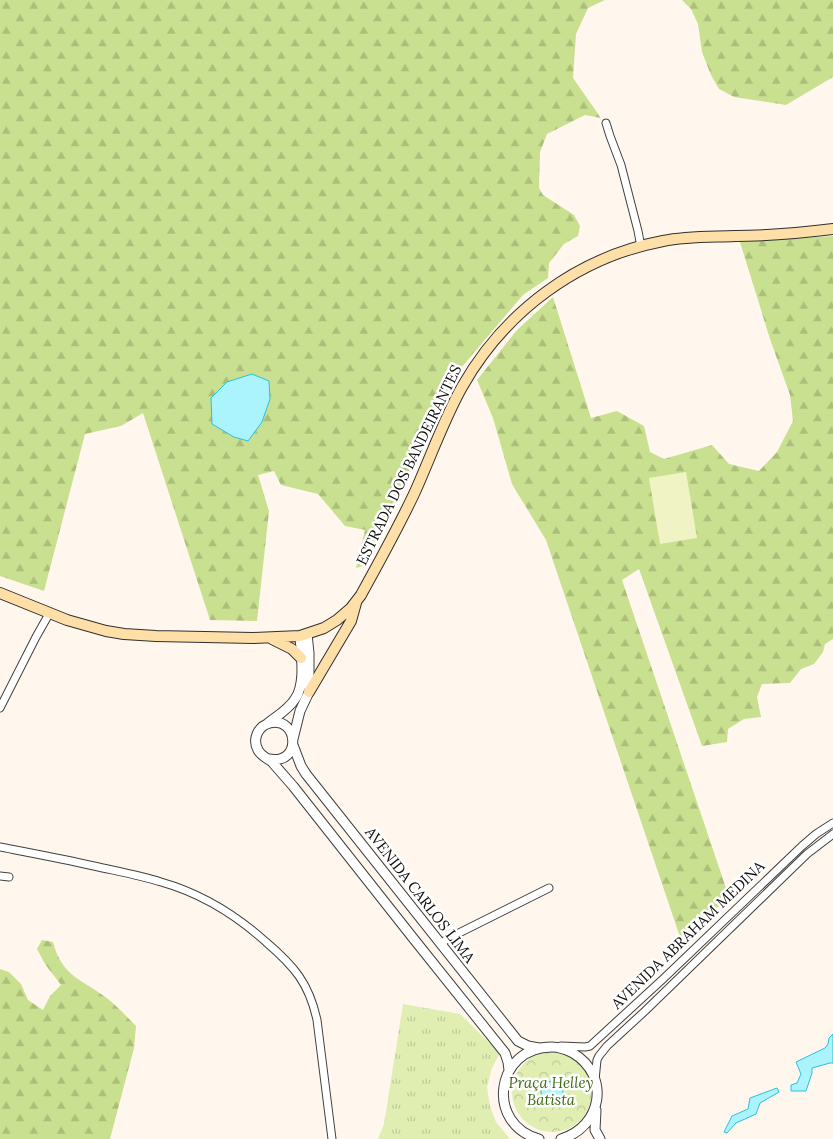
<svg xmlns="http://www.w3.org/2000/svg" width="833" height="1139" font-family="Lora,serif">
<style>
.grass{fill:url(#grass-tufts)}
.forest{fill:url(#forest-firs)}
.park{fill:url(#park-crowns)}
.pitch{fill:#f0f4c5}
.water{fill:#abf3fd;stroke:#2ac2db}
.lines{fill:none;stroke-linecap:round;stroke-linejoin:round}
.minor-casing{stroke:#404040;stroke-width:9}
.tertiary-casing{stroke:#404040;stroke-width:11}
.secondary-casing{stroke:#2f2f2f;stroke-width:12}
.minor{stroke:#fff;stroke-width:7}
.tertiary{stroke:#fff;stroke-width:9}
.secondary{stroke:#ffdfa8;stroke-width:10}
.labels{text-anchor:middle;stroke-width:5;stroke-linejoin:round;paint-order:stroke}
.street-label{font-size:15px;fill:#0d0d0d;stroke:#fff}
.park-label{font-size:15px;font-style:italic;fill:#3e6b16;stroke:#fff}
</style>
<defs>
<pattern id="grass-tufts" width="24" height="20" patternUnits="userSpaceOnUse" patternTransform="scale(1.25)"><rect width="24" height="20" fill="#e0eeb2"/><path d="M3 7l-1-3M5 7V3M7 7l1-3M15 17l-1-3M17 17v-4M19 17l1-3" fill="none" stroke="#bfcb98"/></pattern>
<pattern id="forest-firs" width="22" height="20" patternUnits="userSpaceOnUse" patternTransform="scale(1.25)"><rect width="22" height="20" fill="#c9e090"/><path d="M5 1l3.5 6h-7zM16 11l3.5 6h-7z" fill="#abbf7b"/></pattern>
<pattern id="park-crowns" width="20" height="18" patternUnits="userSpaceOnUse" patternTransform="scale(1.25)"><rect width="20" height="18" fill="#e0eeb2"/><path d="M2 6a3 3 0 1 1 6 0M12 15a3 3 0 1 1 6 0" fill="none" stroke="#bfcb98"/></pattern>
</defs>
<rect width="100%" height="100%" fill="#fff7ed"/>
<path class="grass" d="M 403,1004 L 460,1014 L 500,1053 L 492,1068 L 487,1087 L 490,1106 L 496,1122 L 510,1139 L 378,1139 L 384,1124 Z"/>
<path class="forest" d="M 0,0 L 605,0 L 588,8 L 576,34 L 573,78 L 601,118 L 585,115 L 547,134 L 540,152 L 539,188 L 543,195 L 574,215 L 580,226 L 578,236 L 564,244 L 549,263 L 548,278 L 523,295 L 455,375 L 367,565 L 356,568 L 365,530 L 345,526 L 318,494 L 281,485 L 274,471 L 258,475 L 269,511 L 257,621 L 210,620 L 143,413 L 121,426 L 85,434 L 44,591 L 0,576 Z
M 682,0 L 833,0 L 833,77 L 786,105 L 734,97 L 719,89 L 711,75 L 702,52 L 698,24 L 691,9 Z
M 833,236 L 833,639 L 825,644 L 823,652 L 814,664 L 801,669 L 790,683 L 762,684 L 757,697 L 761,717 L 744,719 L 728,729 L 727,742 L 702,746 L 639,569 L 622,580 L 729,897 L 681,940 L 546,540 L 512,484 L 493,418 L 477,380 L 517,330 L 553,297 L 591,418 L 617,411 L 644,426 L 650,452 L 664,459 L 712,445 L 729,464 L 759,471 L 777,452 L 793,421 L 790,395 L 770,339 L 740,242 Z
M 42,940 L 53,942 C 62,977 82,979 108,999 C 118,1007 127,1017 136,1026 L 134,1048 L 110,1139 L 0,1139 L 0,969 L 9,972 L 21,984 L 28,1000 L 43,1010 L 50,996 L 61,985 L 45,964 L 37,949 Z"/>
<path class="park" d="M512 1092a40 40 0 1 1 80 0a40 40 0 1 1-80 0Z"/>
<path class="pitch" d="M 686,472 L 697,538 L 660,544 L 649,478 Z"/>
<path class="water" d="M 252,374 L 269,381 L 270,399 L 262,422 L 248,441 L 234,437 L 212,424 L 211,398 L 227,382 Z
M 833,1034 L 833,1063 L 830,1063 L 812,1068 L 812,1073 L 806,1091 L 791,1091 L 791,1085 L 797,1083 L 801,1074 L 796,1062 L 825,1048 L 828,1044 L 829,1038 Z
M541 1092a11 11 0 1 1 22 0a11 11 0 1 1-22 0Z
M 777,1088 L 779,1092 L 760,1103 L 756,1114 L 736,1123 L 727,1133 L 724,1132 L 732,1116 L 748,1109 L 750,1098 Z"/>
<g class="lines">
<g class="minor-casing">
<path id="minor" d="M 606,123 L 610,136 L 621,165 L 638,231 L 641,247
M 0,708 L 36,637 L 49,614
M 0,847 C 31,853 63,859 94,866 C 116,871 139,875 161,882 C 200,893 236,915 266,942 C 294,966 309,983 317,1020 L 332,1139
M 0,876 L 9,877
M 441,944 L 447,939 L 549,888
M 561,1046 L 585,1047 L 590,1046 L 663,979 L 802,846 L 816,834 L 833,823
M 595,1080 L 597,1060 L 599,1056 L 607,1046 L 645,1011 L 807,854 L 833,834"/>
</g>
<g class="tertiary-casing">
<path id="tertiary" d="M 268,723 C 277,716 289,709 295,699 C 306,684 301,654 300,636
M 293,739 L 300,711 L 309,692 L 309,653 L 307,634
M 293,745 L 301,766 L 306,774 L 518,1041 L 528,1046 L 539,1048
M 269,759 C 303,765 298,716 270,723 C 258,726 252,739 258,750 C 261,756 267,758 272,762 C 279,770 286,778 293,786 L 413,938 L 505,1053 L 508,1062 L 509,1070
M 596,1110 L 595,1130 L 600,1139
M 539,1139 C 485,1124 495,1047 552,1047 C 559,1047 567,1050 573,1053 C 611,1076 602,1127 561,1139"/>
</g>
<g class="secondary-casing">
<path id="secondary" d="M 0,593 L 67,620 L 106,631 L 124,634 L 156,636 L 253,638 L 300,636 L 324,628 L 337,620 L 351,608 L 361,595 C 379,562 398,528 414,494 C 430,459 443,421 462,387 C 505,311 578,257 663,241 C 687,236 711,237 735,236 C 768,236 800,233 833,229
M 272,639 L 292,649 L 301,658
M 309,692 L 351,621 L 356,603"/>
</g>
<use href="#minor" class="minor"/>
<use href="#tertiary" class="tertiary"/>
<use href="#secondary" class="secondary"/>
</g>
<g class="labels">
<g class="street-label">
<text transform="translate(409 465) rotate(-64)" y="5">ESTRADA DOS BANDEIRANTES</text>
<text transform="translate(420 895) rotate(52)" y="5">AVENIDA CARLOS LIMA</text>
<text transform="translate(688 935) rotate(-44)" y="5">AVENIDA ABRAHAM MEDINA</text>
</g>
<g class="park-label">
<text x="551" y="1088">Praça Helley<tspan x="551" dy="17">Batista</tspan></text>
</g>
</g>
</svg>
